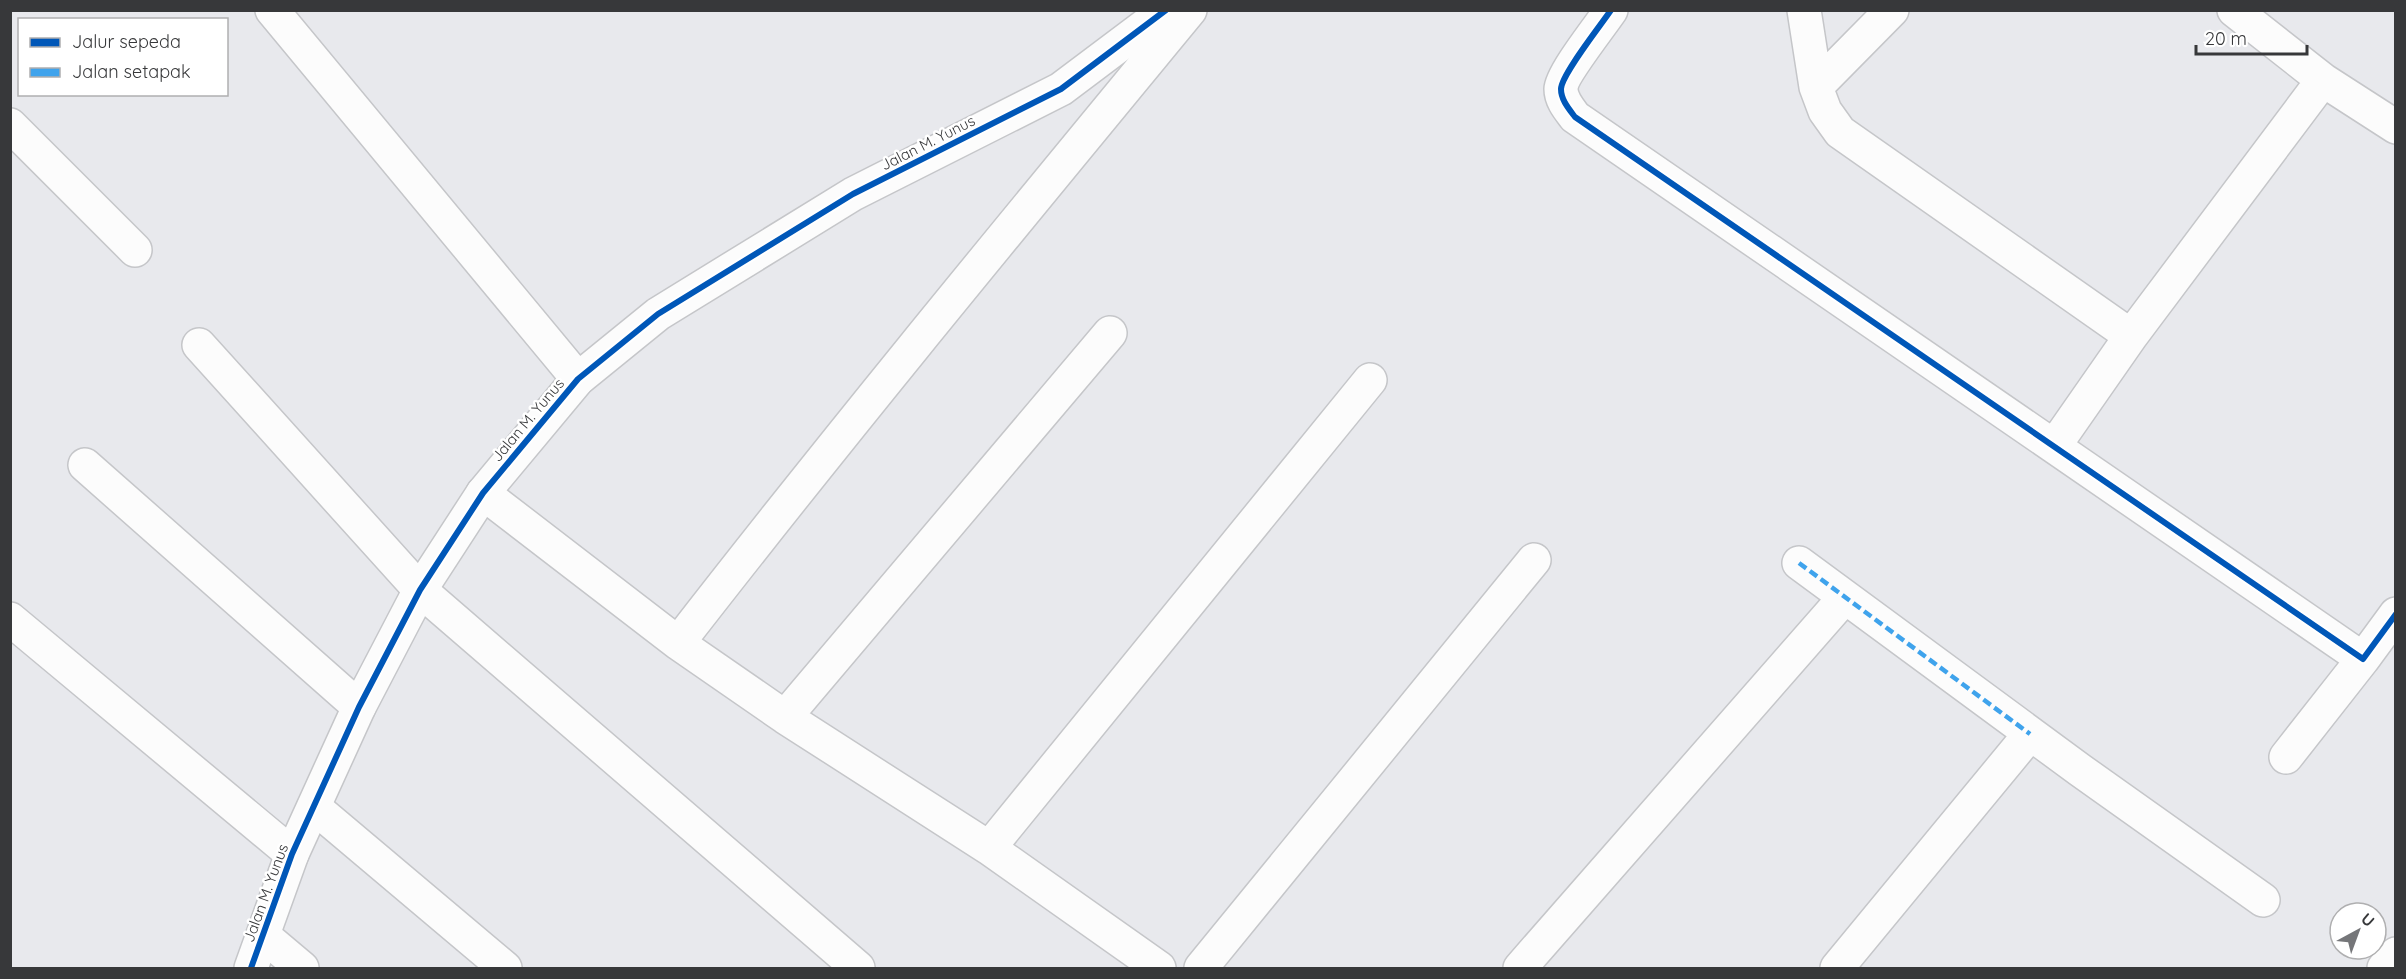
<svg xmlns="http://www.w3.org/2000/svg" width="2406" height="979" font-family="Quicksand,sans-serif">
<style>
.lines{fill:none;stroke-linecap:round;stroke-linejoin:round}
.minor-casing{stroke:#c5c6c9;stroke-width:36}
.tertiary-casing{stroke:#c5c6c9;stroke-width:36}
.minor{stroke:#fcfcfc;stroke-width:33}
.tertiary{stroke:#fcfcfc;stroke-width:33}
.quiet{stroke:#3fa3ec;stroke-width:4.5;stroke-dasharray:9 4.5;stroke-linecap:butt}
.cycleway-casing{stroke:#fff;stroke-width:10}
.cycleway{stroke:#0057b8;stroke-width:6}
.labels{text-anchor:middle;stroke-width:5;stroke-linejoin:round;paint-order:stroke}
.street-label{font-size:15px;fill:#37383a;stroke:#fff}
</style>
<rect width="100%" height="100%" fill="#e8e9ed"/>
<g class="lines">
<g class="minor-casing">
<path id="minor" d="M 272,10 L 578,379
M 1611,10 C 1601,25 1561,75 1561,89 C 1561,100 1569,109 1575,117 L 2363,659 L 2396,614
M 1804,10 L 1816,87 L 1825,111 L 1840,132 L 2131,336
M 2234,10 L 2323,80
M 1816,87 L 1892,10
M 10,125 L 135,250
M 199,345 L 420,590 L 858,968
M 2055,445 L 2131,336 L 2323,80 L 2396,127
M 85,465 L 359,707
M 483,493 L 678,643 L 785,717 L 989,848 L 1159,968
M 1799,563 L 2080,770 L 2263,900
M 10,619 L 292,854
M 678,643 C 844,429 1017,220 1190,10
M 785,717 L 1110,333
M 2286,757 L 2363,659
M 314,807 L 505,968
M 989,848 L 1370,380
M 264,936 L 302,968
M 1201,968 L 1534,560
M 1520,968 L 1845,597
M 1837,968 L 2030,734
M 2384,968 L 2396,954"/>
</g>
<g class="tertiary-casing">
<path id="tertiary" d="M 251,968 L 292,854 L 359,707 L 420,590 L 483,493 L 578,379 L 658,314 L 853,194 L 1061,89 L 1166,10"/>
</g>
<use href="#minor" class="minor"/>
<use href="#tertiary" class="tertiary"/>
<path class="quiet" d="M 1799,563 L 2030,734"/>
<g class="cycleway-casing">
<path id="cycleway" d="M 1611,10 C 1601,25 1561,75 1561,89 C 1561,100 1569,109 1575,117 L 2363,659 L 2396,614
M 251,968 L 292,854 L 359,707 L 420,590 L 483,493 L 578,379 L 658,314 L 853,194 L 1061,89 L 1166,10"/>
</g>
<use href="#cycleway" class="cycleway"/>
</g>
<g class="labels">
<g class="street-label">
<text transform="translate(928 143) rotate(-27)" y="5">Jalan M. Yunus</text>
<text transform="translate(528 420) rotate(-50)" y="5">Jalan M. Yunus</text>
<text transform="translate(266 893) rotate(-70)" y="5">Jalan M. Yunus</text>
</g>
</g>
<rect width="2406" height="979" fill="none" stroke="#37383a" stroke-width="24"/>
<rect x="18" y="18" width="210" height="78" fill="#ffffff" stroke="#afafb0" stroke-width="1.5"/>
<rect x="30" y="38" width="30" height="9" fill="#0057b8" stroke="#afafb0" stroke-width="1.5"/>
<text x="72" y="48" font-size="18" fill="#37383a">Jalur sepeda</text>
<rect x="30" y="68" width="30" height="9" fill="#3fa3ec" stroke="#afafb0" stroke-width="1.5"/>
<text x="72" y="78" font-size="18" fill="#37383a">Jalan setapak</text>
<g transform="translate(2358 931) rotate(41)"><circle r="28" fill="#ffffff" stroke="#afafb0" stroke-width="1.5"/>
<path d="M0-4.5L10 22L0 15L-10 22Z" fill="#757679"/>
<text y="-9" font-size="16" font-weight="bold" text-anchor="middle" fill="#37383a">U</text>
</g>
<path d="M2196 45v9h111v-9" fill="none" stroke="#37383a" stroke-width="3"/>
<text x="2205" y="45" font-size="18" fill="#37383a" stroke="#ffffff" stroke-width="4.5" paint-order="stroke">20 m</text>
</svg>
